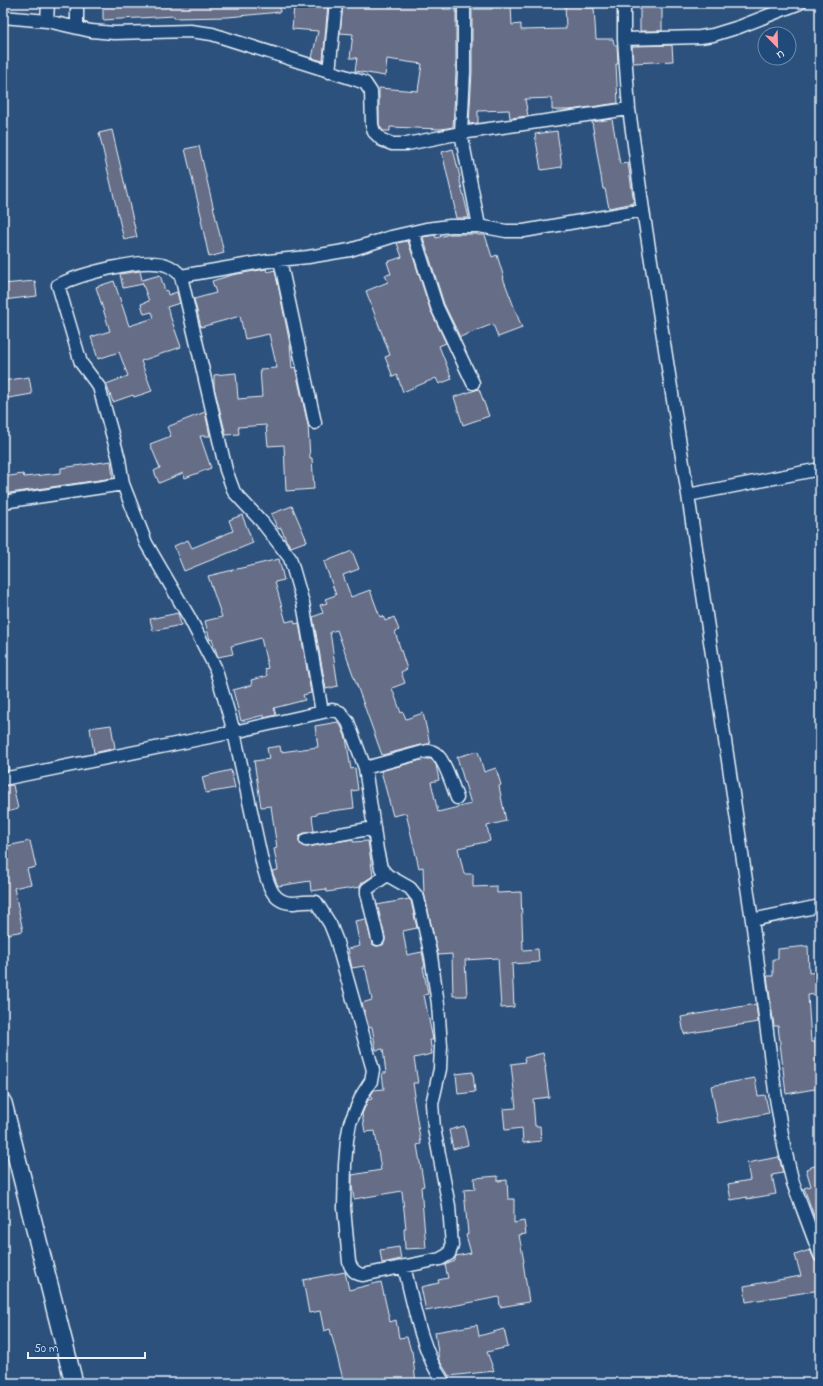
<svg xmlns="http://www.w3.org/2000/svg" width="823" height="1386" font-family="'Indie Flower',sans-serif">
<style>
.building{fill:#656d87;stroke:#e8f1f8}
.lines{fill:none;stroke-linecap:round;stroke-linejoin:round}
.minor-casing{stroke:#e8f1f8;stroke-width:15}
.secondary-casing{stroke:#e8f1f8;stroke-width:20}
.minor{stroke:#1f4a7a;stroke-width:12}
.secondary{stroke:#1f4a7a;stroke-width:17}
</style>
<rect width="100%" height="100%" fill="#2d517d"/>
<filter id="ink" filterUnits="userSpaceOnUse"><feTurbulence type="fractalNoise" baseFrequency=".025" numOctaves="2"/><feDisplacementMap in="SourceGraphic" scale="8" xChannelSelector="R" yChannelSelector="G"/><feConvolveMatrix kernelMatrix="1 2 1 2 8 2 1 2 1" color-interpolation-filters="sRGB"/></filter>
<g filter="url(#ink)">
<path class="building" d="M 103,3 L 279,3 L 280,12 L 228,17 L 174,18 L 174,16 L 103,20 Z
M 316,3 L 328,3 L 323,61 L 312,58 L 318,31 L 292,29 L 294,6 L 315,8 Z
M 343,3 L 444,3 L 443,9 L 456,9 L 456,72 L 453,127 L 441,129 L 390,127 L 390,131 L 383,131 L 381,128 L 379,124 L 379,88 L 418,91 L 422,64 L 387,59 L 385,76 L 355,71 L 357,58 L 350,58 L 353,34 L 340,33 Z
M 565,3 L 585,3 L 585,8 L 594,8 L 596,39 L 613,39 L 614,45 L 617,45 L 618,64 L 616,64 L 618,103 L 570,110 L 552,110 L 552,98 L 525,99 L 528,116 L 510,118 L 509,110 L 478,111 L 478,123 L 469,124 L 472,72 L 472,9 L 492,9 L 492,6 L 511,5 L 512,25 L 521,24 L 521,30 L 566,29 Z
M 640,5 L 662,5 L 662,31 L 640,31 Z
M 672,45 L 673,61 L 633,63 L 632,46 Z
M 612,119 L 620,164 L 628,163 L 634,203 L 609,208 L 605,189 L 603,189 L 592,122 Z
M 112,130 L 137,237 L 124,240 L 99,133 Z
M 557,131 L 562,167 L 541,170 L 535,134 Z
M 199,146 L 224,253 L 209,257 L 201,220 L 202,219 L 185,149 Z
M 453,149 L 460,177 L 459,177 L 469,218 L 456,218 L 454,210 L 455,209 L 442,152 Z
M 450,234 L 477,234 L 478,235 L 485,235 L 492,257 L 497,255 L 504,278 L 503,278 L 522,328 L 498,337 L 493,324 L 460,337 L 444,304 L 423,237 L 435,235 L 436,238 Z
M 408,241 L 430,309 L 446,343 L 439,346 L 452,379 L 439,384 L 436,378 L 403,392 L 397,375 L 393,377 L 385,357 L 390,355 L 366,291 L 388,282 L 385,275 L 391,274 L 387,262 L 402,257 L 397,243 Z
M 266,269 L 267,272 L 275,270 L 290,344 L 292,368 L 295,367 L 308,425 L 310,458 L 312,458 L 314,489 L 286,491 L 284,445 L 268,446 L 266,425 L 238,427 L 239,434 L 226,435 L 214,387 L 214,375 L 236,373 L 238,399 L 262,397 L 260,369 L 277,368 L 269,334 L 245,339 L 240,316 L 201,327 L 194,299 L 216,293 L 212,281 L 232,275 Z
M 140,271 L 142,280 L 160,275 L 165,291 L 167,290 L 168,295 L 177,292 L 180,303 L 167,307 L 181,347 L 141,361 L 152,391 L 134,397 L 133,395 L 113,402 L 106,384 L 128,376 L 119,352 L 98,359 L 91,337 L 110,331 L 96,287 L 114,281 L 129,326 L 154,318 L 152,312 L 144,314 L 141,304 L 149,301 L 142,282 L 143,284 L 123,288 L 120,274 Z
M 35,281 L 37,296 L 3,300 L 3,284 Z
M 29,377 L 32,394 L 3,399 L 3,381 Z
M 479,389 L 489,416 L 463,425 L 454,397 Z
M 205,412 L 210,436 L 200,436 L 211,468 L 185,478 L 183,473 L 159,483 L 154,471 L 160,468 L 150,444 L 171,436 L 167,427 Z
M 111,461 L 113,478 L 3,494 L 3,477 L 23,474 L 24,477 L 61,473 L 61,468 Z
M 292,506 L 307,541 L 291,547 L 286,540 L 281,528 L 278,529 L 271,514 Z
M 242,515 L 253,543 L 184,571 L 174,546 L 188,540 L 192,548 L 233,531 L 229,520 Z
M 352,551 L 359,569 L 343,575 L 351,597 L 370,590 L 380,617 L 383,616 L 385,621 L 394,617 L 399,630 L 395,632 L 407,669 L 401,672 L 405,683 L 392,688 L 401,713 L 403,712 L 406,719 L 423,713 L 430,744 L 421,745 L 382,755 L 337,630 L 330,632 L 338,686 L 326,689 L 313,617 L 323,613 L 320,605 L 327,603 L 325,599 L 336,595 L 324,562 Z
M 279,559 L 284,580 L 275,582 L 286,622 L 294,620 L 295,624 L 299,623 L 311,693 L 303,695 L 305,700 L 274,708 L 276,715 L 264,718 L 264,715 L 241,721 L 233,690 L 252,685 L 251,680 L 267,676 L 265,669 L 268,668 L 261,638 L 231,646 L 233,654 L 218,657 L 212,639 L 210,640 L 205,621 L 222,617 L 208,576 Z
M 178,613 L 181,625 L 153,631 L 150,619 Z
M 338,722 L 341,726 L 346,738 L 351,769 L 355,768 L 358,790 L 352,791 L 354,808 L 317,813 L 317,815 L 312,816 L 314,831 L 302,834 L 299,837 L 299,842 L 301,845 L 307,847 L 353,839 L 353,842 L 368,841 L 373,876 L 362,883 L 360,887 L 327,892 L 326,889 L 311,891 L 310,881 L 278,886 L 272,871 L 278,870 L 274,849 L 277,848 L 271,806 L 261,807 L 254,761 L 269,759 L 267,748 L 280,746 L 281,752 L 318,747 L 315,726 Z
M 111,725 L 115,748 L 94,753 L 90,728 Z
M 478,751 L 484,772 L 496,768 L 501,785 L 499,786 L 506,821 L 487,826 L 490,841 L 458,848 L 464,874 L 473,874 L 473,887 L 497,886 L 497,893 L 521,892 L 523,950 L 538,949 L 539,962 L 512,964 L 514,1007 L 501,1008 L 498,958 L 465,960 L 467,996 L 453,996 L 452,954 L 438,955 L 424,893 L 423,867 L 419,868 L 406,813 L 393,816 L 381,771 L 425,759 L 431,759 L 436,765 L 439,780 L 431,782 L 438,812 L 471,804 L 457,757 Z
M 8,765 L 9,770 L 3,771 L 3,766 Z
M 231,770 L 235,788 L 206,793 L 202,777 Z
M 13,785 L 18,809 L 3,813 L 3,786 Z
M 30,841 L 36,867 L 27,869 L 31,884 L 14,888 L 23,931 L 3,935 L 3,847 Z
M 409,899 L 411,901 L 417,928 L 403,931 L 407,955 L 422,952 L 425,967 L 423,967 L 428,994 L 424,995 L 433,1040 L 430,1040 L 432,1054 L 414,1058 L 418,1083 L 413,1083 L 415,1095 L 413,1095 L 421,1144 L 417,1145 L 424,1186 L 421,1187 L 426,1248 L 405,1249 L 404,1229 L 406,1229 L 402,1191 L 354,1199 L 352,1186 L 352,1175 L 381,1170 L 375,1131 L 365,1132 L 362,1114 L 368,1100 L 372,1099 L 371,1095 L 374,1090 L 384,1089 L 382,1073 L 386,1073 L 383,1049 L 376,1050 L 372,1027 L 369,1028 L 362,1003 L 372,1000 L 366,970 L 365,970 L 364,966 L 352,968 L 348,949 L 360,946 L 355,921 L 366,919 L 372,944 L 376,946 L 383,945 L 385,941 L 385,937 L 377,905 Z
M 808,946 L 809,973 L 820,972 L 820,994 L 808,995 L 811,1042 L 815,1042 L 818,1072 L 820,1072 L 820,1088 L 786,1094 L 778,1026 L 774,1026 L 767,976 L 773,976 L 773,959 L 778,959 L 778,949 Z
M 756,1004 L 758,1022 L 684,1034 L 681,1017 Z
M 543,1053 L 546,1067 L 545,1067 L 549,1097 L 533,1099 L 535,1126 L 540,1126 L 541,1141 L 523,1143 L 522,1128 L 505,1130 L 503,1109 L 516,1108 L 511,1064 L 525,1062 L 524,1058 Z
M 473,1072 L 475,1092 L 458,1094 L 456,1074 Z
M 755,1078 L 758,1096 L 765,1095 L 769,1113 L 718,1123 L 711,1086 Z
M 464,1126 L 468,1145 L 453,1149 L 449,1130 Z
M 779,1157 L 783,1173 L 772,1175 L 776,1194 L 747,1199 L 747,1197 L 731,1200 L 728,1184 L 750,1180 L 747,1163 Z
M 820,1164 L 820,1227 L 818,1227 L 804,1188 L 811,1186 L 806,1169 Z
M 498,1176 L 498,1181 L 507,1180 L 508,1199 L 514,1199 L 514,1223 L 524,1221 L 526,1234 L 519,1235 L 524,1262 L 523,1262 L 529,1302 L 500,1307 L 499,1297 L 426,1311 L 421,1287 L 439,1283 L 438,1280 L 448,1278 L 445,1265 L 455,1261 L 455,1258 L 456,1256 L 471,1253 L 466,1235 L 468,1234 L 464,1190 L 475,1189 L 474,1178 Z
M 399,1247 L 401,1259 L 382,1263 L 380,1250 Z
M 810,1250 L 815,1261 L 820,1262 L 820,1290 L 746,1302 L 744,1286 L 801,1276 L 795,1255 Z
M 345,1272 L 349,1290 L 381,1282 L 390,1322 L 396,1320 L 399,1338 L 407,1337 L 411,1351 L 412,1351 L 416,1383 L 344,1383 L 330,1329 L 324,1331 L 320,1311 L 309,1313 L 303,1280 Z
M 477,1325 L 479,1336 L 504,1329 L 508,1347 L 487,1352 L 494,1371 L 449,1376 L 439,1360 L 435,1332 Z"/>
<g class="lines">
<g class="minor-casing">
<path id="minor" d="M 77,3 L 77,28
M 464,3 L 464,72 L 461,133 L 479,226
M 624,3 L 624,39 L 629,109 L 643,210 L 688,495 L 752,920 L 776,1098 L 784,1146 L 793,1183 L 820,1255
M 3,17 L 47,21 L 91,31 L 114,33 L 190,31 L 212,34 L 354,79 L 365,83 L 371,92 L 372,125 L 374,132 L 382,140 L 392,144 L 407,144 L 461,133 L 629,109
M 47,21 L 48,3
M 624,39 L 700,37 L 713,35 L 739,27 L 800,3
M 329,72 L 336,3
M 413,232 L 437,307 L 473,383
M 280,260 L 315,423
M 181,276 C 177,271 172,267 166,265 C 142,257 81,274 58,285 L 81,363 L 99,387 L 119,459 L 123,484 L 146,543 L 189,617 L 215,667 L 234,732 L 332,710 L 340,712 L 348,722 L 365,768 L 374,828 L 306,840
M 688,495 L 820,469
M 3,502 L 123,484
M 322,712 L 303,603 L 290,558 L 262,522 L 234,492 L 226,470 L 181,276 L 268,261 L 308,257 L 350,250 L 391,237 L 426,229 L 450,226 L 479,226 L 506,231 L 524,231 L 643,210
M 365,768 L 423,752 C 427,751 431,750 435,753 C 444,758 453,787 457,798
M 3,779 L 234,732 L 263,866 C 268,884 272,904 294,903 C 302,902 309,901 316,902 L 330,924 L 336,939 L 373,1070 L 371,1081 L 362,1095 L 350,1123 L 347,1140 L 345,1165 L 344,1208 L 349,1262 C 351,1269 355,1274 363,1275 L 440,1259 L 449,1254 L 452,1246 L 449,1206 L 434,1128 L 432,1104 L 440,1069 L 441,1046 L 438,1004 L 431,956 L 418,898 L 410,888 L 387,875 L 381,868 L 377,850 L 374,828
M 752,920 L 820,906
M 378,939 L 367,893 L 367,889 L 387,875
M 404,1266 C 413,1303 422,1353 444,1383"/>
</g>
<g class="secondary-casing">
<path id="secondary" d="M 3,1103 L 74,1383"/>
</g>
<use href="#minor" class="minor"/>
<use href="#secondary" class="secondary"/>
</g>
</g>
<rect width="823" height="1386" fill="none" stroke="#1f4a7a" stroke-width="16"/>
<rect x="8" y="8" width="807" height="1370" fill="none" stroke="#e8f1f8" stroke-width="1.5" filter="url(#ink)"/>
<g transform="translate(777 46) rotate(157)"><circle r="19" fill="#1f4a7a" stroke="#6f8dac"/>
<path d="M0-3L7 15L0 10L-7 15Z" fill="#ff9aa2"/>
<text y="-6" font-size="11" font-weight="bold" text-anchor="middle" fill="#e8f1f8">U</text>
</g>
<path d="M28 1352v6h117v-6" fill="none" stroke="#e8f1f8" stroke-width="2"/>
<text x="34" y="1352" font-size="12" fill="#e8f1f8" stroke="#1f4a7a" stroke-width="3" paint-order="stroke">50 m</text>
</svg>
